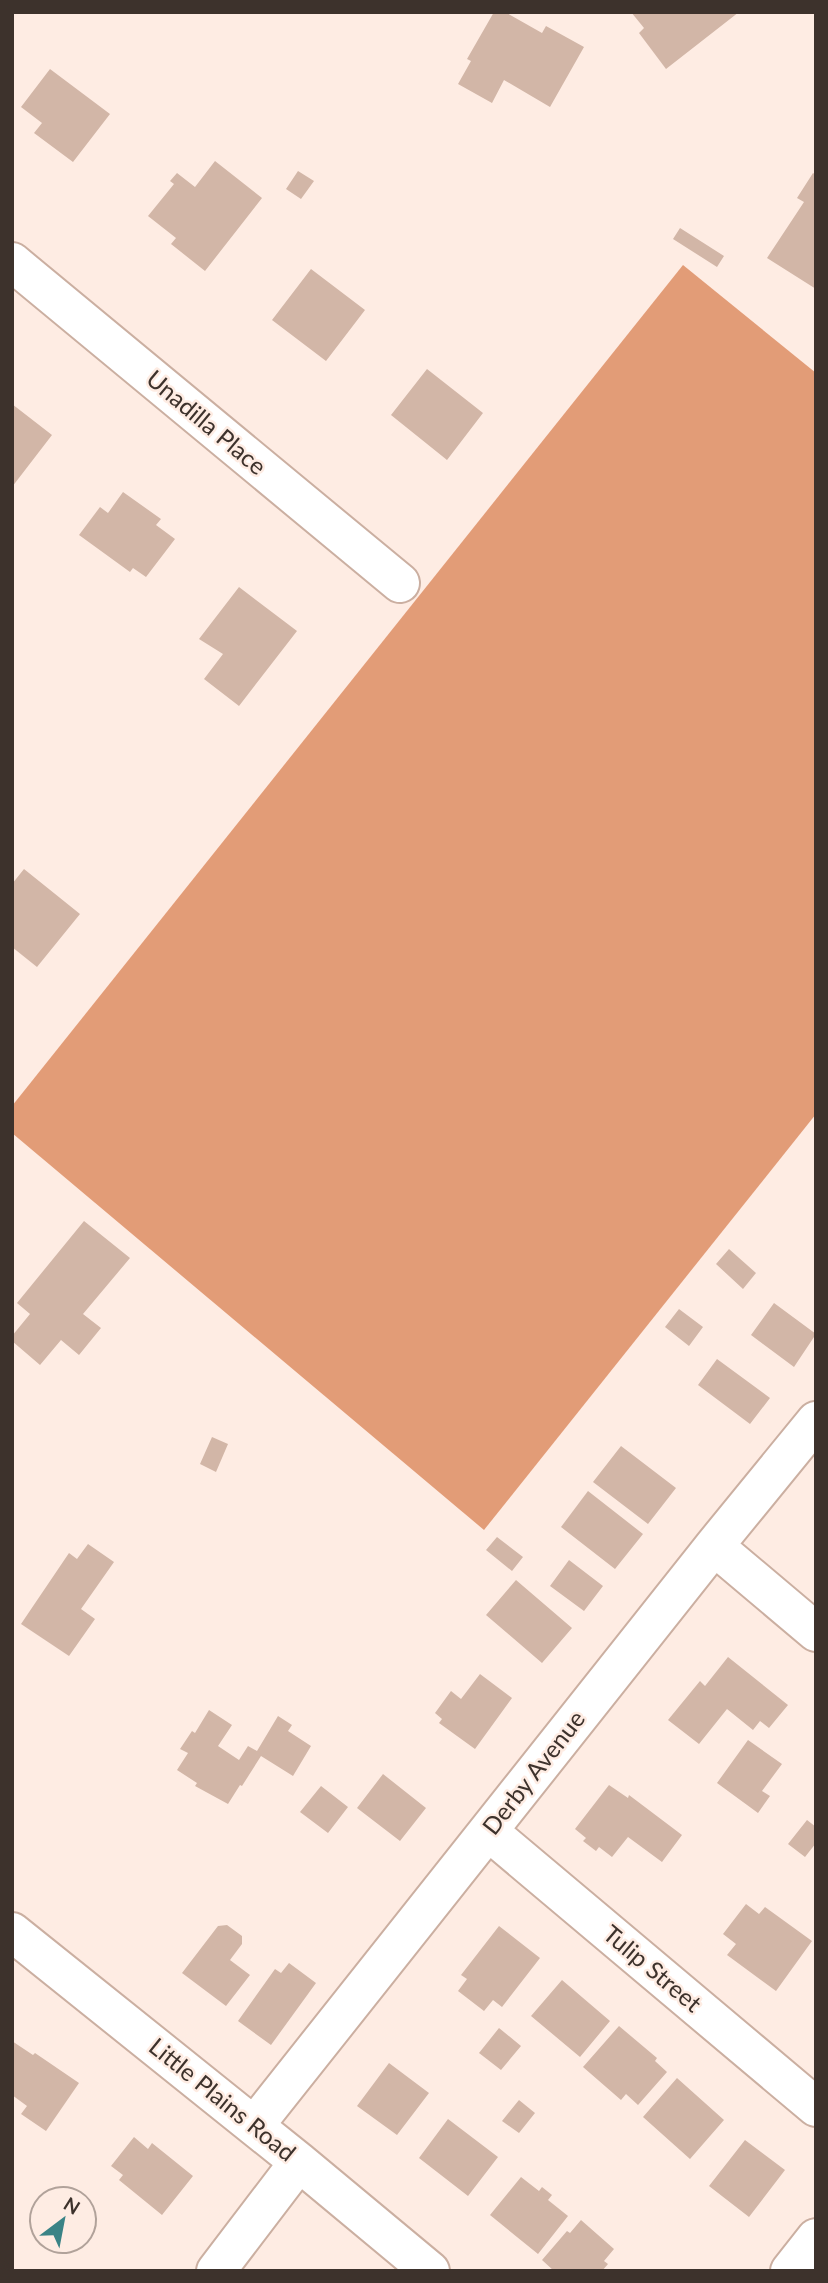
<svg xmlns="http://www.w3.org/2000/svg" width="828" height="2283" font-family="Lato,sans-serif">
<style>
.forest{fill:#e29c77}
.building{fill:#d2b6a7}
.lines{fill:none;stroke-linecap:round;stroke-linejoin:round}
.minor-casing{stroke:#cbafa1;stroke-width:42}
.minor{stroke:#fff;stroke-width:38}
.labels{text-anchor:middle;stroke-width:5;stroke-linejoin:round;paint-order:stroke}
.street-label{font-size:24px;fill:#3d322c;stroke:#feece3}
</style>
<rect width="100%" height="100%" fill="#feece3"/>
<path class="forest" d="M 683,265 L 816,373 L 816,1114 L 484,1530 L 12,1133 L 12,1106 Z"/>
<path class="building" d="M 494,12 L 505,12 L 542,33 L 546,26 L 584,47 L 550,107 L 504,80 L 492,103 L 458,84 L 471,61 L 467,59 Z
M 631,12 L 739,12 L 666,69 L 639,33 L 644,28 Z
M 50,69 L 110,114 L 73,162 L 34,133 L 42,123 L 21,107 Z
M 215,161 L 262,198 L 205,271 L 171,244 L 176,238 L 148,216 L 174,184 L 170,181 L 177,173 L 195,187 Z
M 298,171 L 314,181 L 301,199 L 286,189 Z
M 813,173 L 816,175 L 816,289 L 767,258 L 804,202 L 797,198 Z
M 680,228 L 724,256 L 717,267 L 673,239 Z
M 311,269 L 365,310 L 326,361 L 272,320 Z
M 427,369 L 483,413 L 447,460 L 391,415 Z
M 12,404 L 52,435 L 12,487 Z
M 123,492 L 161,519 L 156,525 L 175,539 L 146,577 L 133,568 L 130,572 L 79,535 L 100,507 L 108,513 Z
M 239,587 L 297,631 L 239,706 L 204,679 L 223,654 L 199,639 Z
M 24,869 L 80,914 L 37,967 L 12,947 L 12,884 Z
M 84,1221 L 130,1258 L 83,1314 L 101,1328 L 79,1355 L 61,1340 L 40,1365 L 12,1341 L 12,1336 L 30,1314 L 17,1303 Z
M 729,1249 L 756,1273 L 743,1289 L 716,1264 Z
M 774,1303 L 816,1334 L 794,1367 L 751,1335 Z
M 679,1309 L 703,1327 L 689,1346 L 665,1327 Z
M 717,1359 L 770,1398 L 750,1424 L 698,1385 Z
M 212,1437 L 228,1444 L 216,1472 L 200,1464 Z
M 621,1446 L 676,1488 L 648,1524 L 593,1482 Z
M 588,1491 L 643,1534 L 615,1569 L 561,1527 Z
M 497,1537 L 523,1557 L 512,1571 L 486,1550 Z
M 88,1544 L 114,1562 L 81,1609 L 95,1619 L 69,1656 L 21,1624 L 69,1553 L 77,1559 Z
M 569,1560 L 603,1586 L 584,1611 L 550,1586 Z
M 516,1580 L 572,1628 L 542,1663 L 486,1615 Z
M 728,1657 L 788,1705 L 769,1728 L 760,1721 L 753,1730 L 727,1709 L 699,1744 L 668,1720 L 700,1681 L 705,1686 Z
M 480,1674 L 512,1698 L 475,1749 L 439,1723 L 442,1719 L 435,1713 L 451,1691 L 461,1699 Z
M 209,1710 L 232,1725 L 218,1746 L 239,1760 L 248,1746 L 257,1751 L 278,1716 L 292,1725 L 288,1731 L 311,1746 L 293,1776 L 261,1756 L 242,1786 L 240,1785 L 228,1804 L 195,1786 L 197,1783 L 177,1770 L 188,1753 L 180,1749 L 192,1731 L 195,1733 Z
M 748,1740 L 782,1764 L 762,1791 L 770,1796 L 758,1813 L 717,1783 Z
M 383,1774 L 426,1808 L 400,1841 L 357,1808 Z
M 609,1785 L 628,1798 L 629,1795 L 682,1835 L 662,1862 L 628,1837 L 612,1857 L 599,1847 L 596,1851 L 583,1841 L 586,1838 L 575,1829 Z
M 321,1786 L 348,1807 L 328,1833 L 300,1812 Z
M 807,1820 L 816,1827 L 816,1843 L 805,1857 L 788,1844 Z
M 746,1904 L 759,1914 L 765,1907 L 812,1941 L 776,1991 L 727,1955 L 736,1944 L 723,1934 Z
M 227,1925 L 242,1936 L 242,1944 L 230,1960 L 250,1975 L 226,2006 L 182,1973 L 218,1926 Z
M 499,1926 L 540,1958 L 502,2007 L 493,2000 L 484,2011 L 458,1991 L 467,1979 L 461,1975 Z
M 289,1963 L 316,1983 L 271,2045 L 238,2021 L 275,1969 L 281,1973 Z
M 562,1980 L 610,2021 L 580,2057 L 531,2016 Z
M 619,2026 L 657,2058 L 655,2061 L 667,2072 L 638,2105 L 626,2094 L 621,2100 L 583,2067 Z
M 499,2028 L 521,2046 L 501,2070 L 479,2053 Z
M 12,2041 L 33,2055 L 35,2053 L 79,2083 L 46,2131 L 21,2114 L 27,2106 L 12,2095 Z
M 389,2063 L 429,2093 L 397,2135 L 357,2106 Z
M 677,2078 L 724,2120 L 690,2159 L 643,2117 Z
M 519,2100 L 535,2113 L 519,2133 L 502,2121 Z
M 448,2119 L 498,2157 L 468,2196 L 419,2158 Z
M 134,2137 L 148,2149 L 152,2143 L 193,2176 L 162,2215 L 119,2180 L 123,2175 L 111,2166 Z
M 745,2140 L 785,2170 L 749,2217 L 709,2186 Z
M 521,2177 L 539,2191 L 542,2187 L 552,2195 L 548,2200 L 568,2216 L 538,2254 L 490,2215 Z
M 581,2220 L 614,2249 L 604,2261 L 608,2264 L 602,2271 L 554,2271 L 542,2260 L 567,2231 L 570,2233 Z"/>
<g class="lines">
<g class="minor-casing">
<path id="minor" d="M 12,262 L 400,583
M 714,1546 L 816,1632
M 488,1831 L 816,2107
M 12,1932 L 299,2162 L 430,2271
M 254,2126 L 714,1546 L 816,1421
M 216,2271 L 299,2162
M 790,2271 L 816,2238"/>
</g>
<use href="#minor" class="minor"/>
</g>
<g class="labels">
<g class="street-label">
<text transform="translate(206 423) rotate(40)" y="8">Unadilla Place</text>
<text transform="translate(534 1773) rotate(-52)" y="8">Derby Avenue</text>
<text transform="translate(652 1969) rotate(40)" y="8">Tulip Street</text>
<text transform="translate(222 2100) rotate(39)" y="8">Little Plains Road</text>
</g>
</g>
<rect width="828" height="2283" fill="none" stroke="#3d322c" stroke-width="28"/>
<g transform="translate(63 2220) rotate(32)"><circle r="33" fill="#feece3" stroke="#b1a29a" stroke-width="2"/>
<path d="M0-5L12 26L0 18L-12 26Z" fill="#3a8386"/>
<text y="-10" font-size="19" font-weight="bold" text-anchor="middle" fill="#3d322c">N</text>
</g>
</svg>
